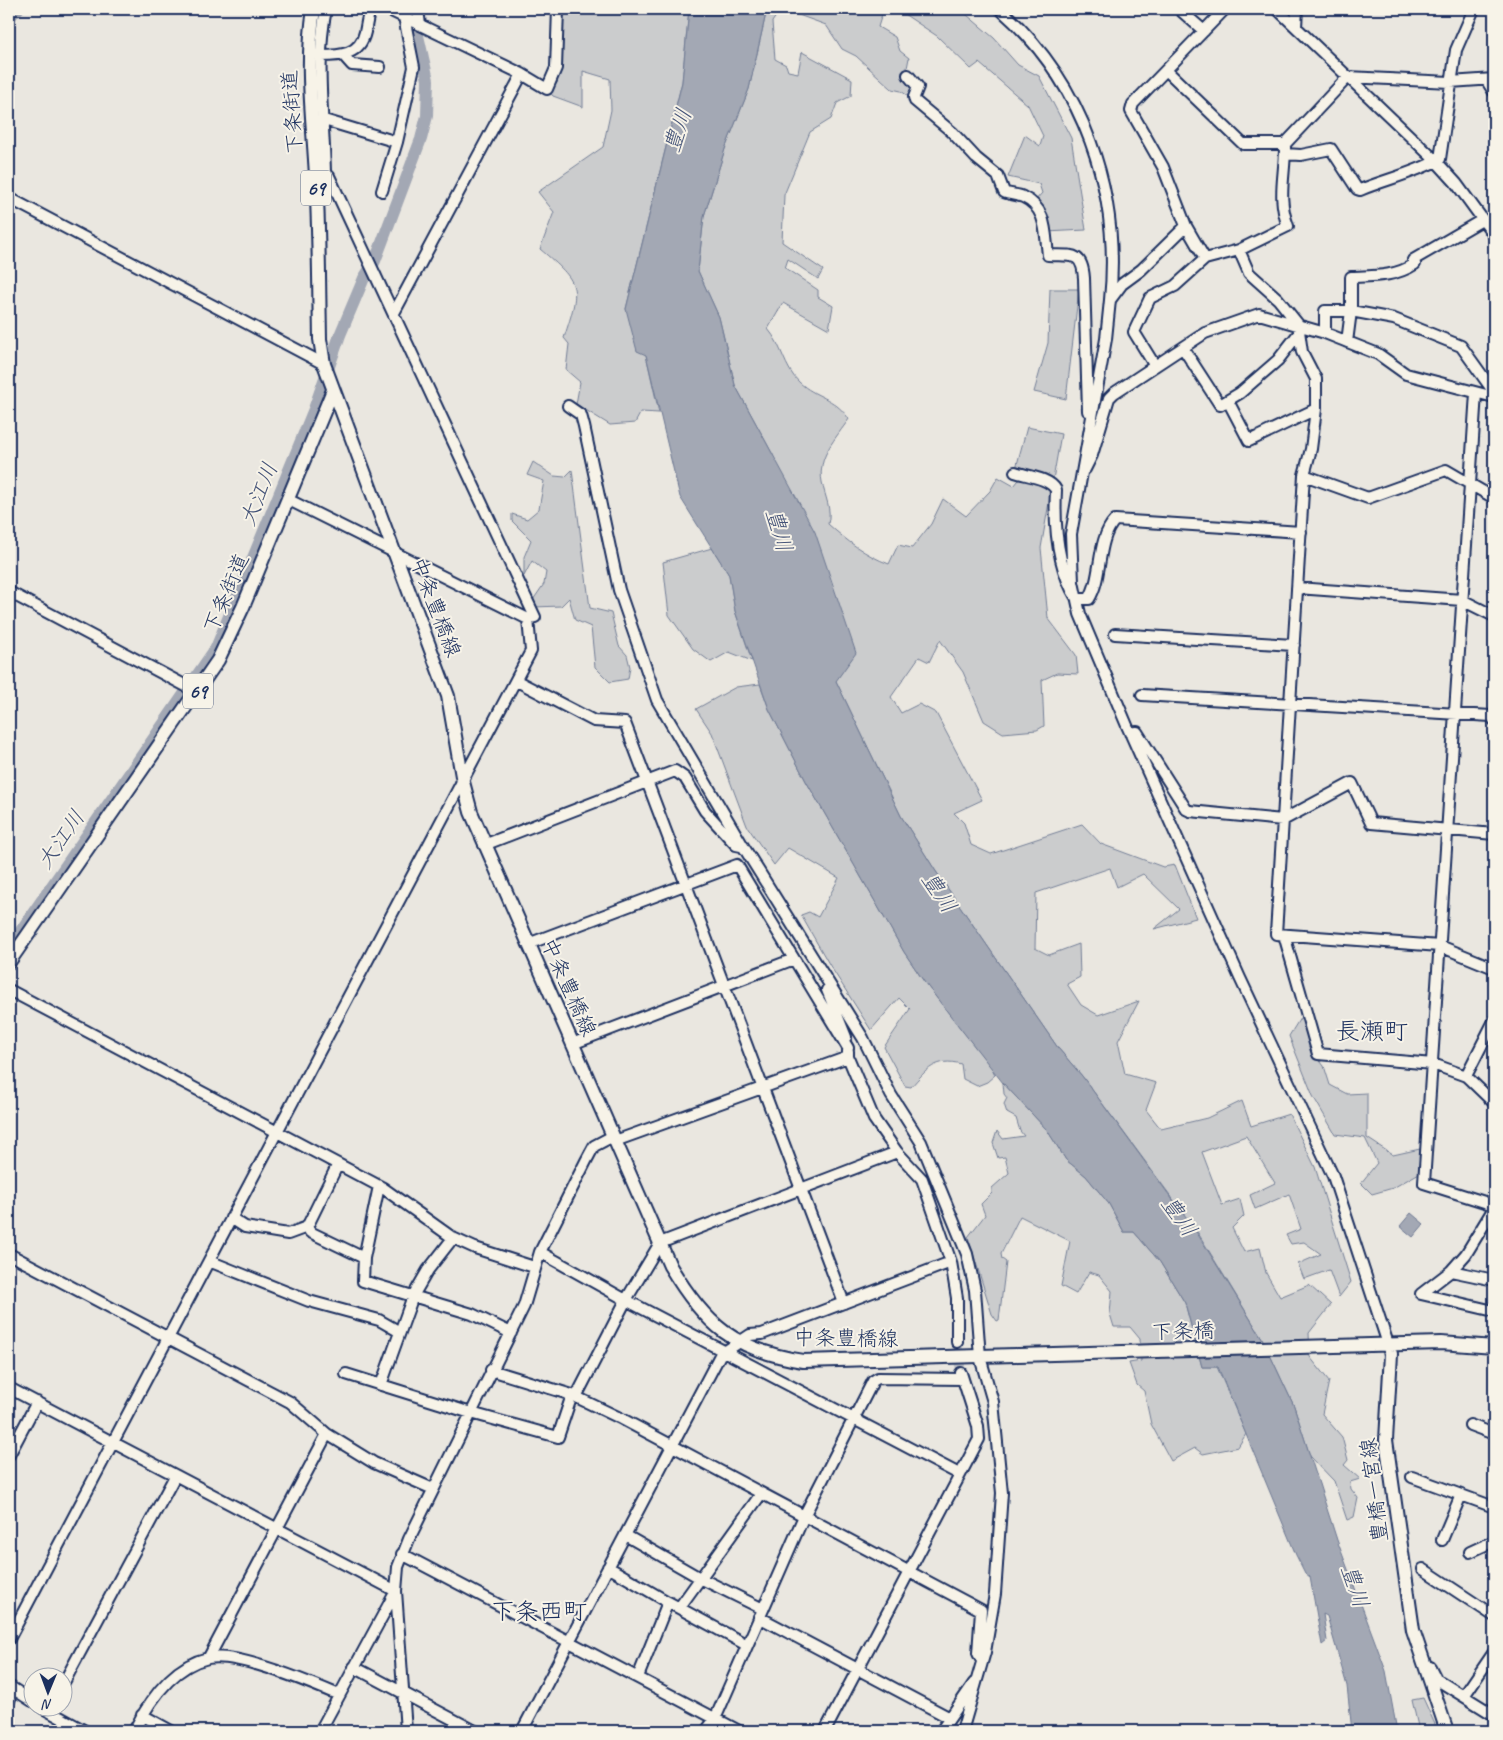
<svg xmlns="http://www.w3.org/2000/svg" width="1503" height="1740" font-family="Caveat,'Klee One',sans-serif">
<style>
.green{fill:#cbcccd;stroke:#737e96}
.water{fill:#a3a8b4;stroke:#6d7892}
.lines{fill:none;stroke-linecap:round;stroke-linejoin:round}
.river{stroke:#a3a8b4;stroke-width:12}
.minor-tunnel{stroke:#c1c2c6;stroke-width:10;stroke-dasharray:10 5;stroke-linecap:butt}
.minor-casing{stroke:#1b2f5e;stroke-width:14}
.major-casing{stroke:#1b2f5e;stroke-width:16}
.minor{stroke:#f7f3e8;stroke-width:10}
.major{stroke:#f7f3e8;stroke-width:12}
.labels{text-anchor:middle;stroke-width:4;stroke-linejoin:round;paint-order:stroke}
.shield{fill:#f7f3e8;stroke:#5d6a87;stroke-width:1}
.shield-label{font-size:20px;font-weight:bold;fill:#1b2f5e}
.street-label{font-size:21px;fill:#1b2f5e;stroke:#f7f3e8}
.water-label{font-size:22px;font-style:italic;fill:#445378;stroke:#f7f3e8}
.quarter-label{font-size:24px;fill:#1b2f5e;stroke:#f7f3e8}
</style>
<rect width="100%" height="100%" fill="#eae7e0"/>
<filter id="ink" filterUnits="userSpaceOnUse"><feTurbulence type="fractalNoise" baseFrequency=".02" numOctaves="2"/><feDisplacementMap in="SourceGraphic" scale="10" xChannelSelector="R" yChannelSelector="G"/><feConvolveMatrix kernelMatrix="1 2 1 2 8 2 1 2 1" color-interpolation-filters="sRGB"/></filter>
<g filter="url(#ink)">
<path class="green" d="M 561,9 L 689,9 L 682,82 L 626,309 L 646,355 L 659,413 L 641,412 L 635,423 L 610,425 L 576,404 L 580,382 L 566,370 L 569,344 L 564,338 C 581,286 581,284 540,249 L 554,212 L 538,192 L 603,147 L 611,110 L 610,79 L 583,71 L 583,107 L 553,96 L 548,90 L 557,83 Z
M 767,9 L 781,9 L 772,22 L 775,59 L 786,65 L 788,71 L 798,73 L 802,52 L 852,79 L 851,96 L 837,103 L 831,119 L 810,132 L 784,195 L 782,242 L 823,270 L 818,279 L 788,259 L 785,268 L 818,290 L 818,297 L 833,306 L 829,329 L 783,303 L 768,329 C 782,345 784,368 799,382 C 816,398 833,396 849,419 C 836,438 817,457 822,482 C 825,497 832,509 828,524 C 847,541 865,555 889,564 L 898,545 L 912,548 L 931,524 L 943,499 L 966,516 L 990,491 L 998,477 L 1014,486 L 1022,476 L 1015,472 L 1027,427 L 1061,434 L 1041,548 L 1048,618 L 1076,655 L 1078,674 L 1057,673 L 1042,680 L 1044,726 L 1037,730 L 1003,733 L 984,721 L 963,672 L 940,640 L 929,662 L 919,657 L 891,697 L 901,713 L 919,704 L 936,713 L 982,800 L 954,813 L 964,823 L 971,845 L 991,854 L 1082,824 L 1101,844 L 1163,867 L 1175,865 L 1196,918 L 1154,929 L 1179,909 L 1143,874 L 1117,887 L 1110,868 L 1036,893 L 1035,948 L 1049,955 L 1079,944 L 1080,977 L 1067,984 L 1081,1005 L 1098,1015 L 1139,1001 L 1118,1041 L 1125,1074 L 1156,1083 L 1146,1110 L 1161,1129 L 1207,1118 L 1242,1101 L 1251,1126 L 1289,1114 L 1315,1167 L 1351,1282 L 1339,1297 L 1329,1270 L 1304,1279 L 1298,1264 L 1321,1254 L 1304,1242 L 1291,1244 L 1286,1235 L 1301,1229 L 1289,1194 L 1255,1209 L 1250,1195 L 1275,1183 L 1246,1136 L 1202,1152 L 1222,1205 L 1240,1199 L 1244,1216 L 1232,1228 L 1244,1252 L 1260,1248 L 1266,1273 L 1280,1297 L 1309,1285 L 1331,1305 L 1309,1333 L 1310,1357 L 1329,1381 L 1322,1414 L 1342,1437 L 1348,1460 L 1344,1465 L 1360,1479 L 1350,1482 L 1351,1489 L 1358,1498 L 1354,1517 L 1347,1520 L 1334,1481 L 1310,1456 L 1294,1406 L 1262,1338 L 1198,1233 L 1082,1076 L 1058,1048 L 935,870 L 901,816 L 836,681 L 773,455 L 735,385 L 719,317 L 698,271 L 704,216 L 725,149 L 749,89 Z
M 782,9 L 960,9 L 994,38 L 1018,65 L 1039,76 L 1071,138 L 1086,230 L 1046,232 L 1034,202 L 1042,193 L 1039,184 L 1008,177 L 1025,135 L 1040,146 L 1043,136 L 1028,105 L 979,63 L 971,69 L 937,36 L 898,10 L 883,11 L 878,27 L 895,37 L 900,51 L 909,58 L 906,73 L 916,87 L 908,96 L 901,91 L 892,89 L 856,56 L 842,49 L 826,25 Z
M 1050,289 L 1079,289 L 1066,399 L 1034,392 L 1048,343 Z
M 533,462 L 554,476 L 565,477 L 572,470 L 590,608 L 611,613 L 619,646 L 627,655 L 630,667 L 628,679 L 610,682 L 595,667 L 591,627 L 575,620 L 569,598 L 561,606 L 534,607 L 533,600 L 544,584 L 546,572 L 532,561 L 524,576 L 524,557 L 531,540 L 512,521 L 512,514 L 527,519 L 539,509 L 544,481 L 527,475 Z
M 712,548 L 729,575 L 735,611 L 752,661 L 729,652 L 711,662 L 693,649 L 669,615 L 663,562 Z
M 760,684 L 769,709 L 806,781 L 904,952 L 925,983 L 992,1068 L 995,1075 L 987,1082 L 977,1086 L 963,1079 L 961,1064 C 936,1057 926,1070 911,1087 L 905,1086 L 884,1047 L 910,1009 L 899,998 L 871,1030 L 829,964 L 801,915 L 809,912 L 818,917 L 839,878 L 788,848 L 774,865 L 747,826 L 712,733 L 696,709 L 736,687 Z
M 1302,1015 L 1317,1057 L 1324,1066 L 1330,1085 L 1347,1094 L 1367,1093 L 1367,1138 L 1393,1155 L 1420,1149 L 1421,1172 L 1393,1188 L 1372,1194 L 1361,1183 L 1377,1163 L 1365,1138 L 1335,1134 L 1313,1096 L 1289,1036 Z
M 1003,1083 L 1047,1130 L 1066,1160 L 1086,1176 L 1109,1204 L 1124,1232 L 1134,1232 L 1160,1262 L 1185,1303 L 1202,1367 L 1217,1367 L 1246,1434 L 1238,1447 L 1203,1454 L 1195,1448 L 1171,1461 L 1151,1424 L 1144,1391 L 1137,1385 L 1129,1363 L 1141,1361 L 1140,1339 L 1130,1327 L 1114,1327 L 1110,1314 L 1112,1291 L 1099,1275 L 1089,1272 L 1076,1294 L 1061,1286 L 1070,1241 L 1020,1216 L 1001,1254 L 1002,1259 L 1006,1262 L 999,1320 L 997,1321 L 992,1314 L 968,1237 L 985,1215 L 981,1204 L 992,1193 L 992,1188 L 1009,1173 L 1005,1157 L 998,1158 L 993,1143 L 997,1131 L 1003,1139 L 1024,1136 L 1020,1131 L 1016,1118 L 1007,1113 L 1004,1104 L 1007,1098 L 1004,1094 Z
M 1423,1698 L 1438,1731 L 1419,1731 L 1412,1700 Z"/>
<path class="water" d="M 689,9 L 767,9 L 749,89 L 725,149 L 704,216 L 698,271 L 719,317 L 735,385 L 815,532 L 856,653 L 836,681 L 901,816 L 935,870 L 1058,1048 L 1082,1076 L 1197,1233 L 1262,1338 L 1294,1406 L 1337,1540 L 1386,1671 L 1397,1731 L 1352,1731 L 1347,1686 L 1327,1616 L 1323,1614 L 1327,1641 L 1322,1645 L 1310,1577 L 1305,1573 L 1296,1555 L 1218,1367 L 1202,1367 L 1185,1303 L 1160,1262 L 1134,1232 L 1124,1232 L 1109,1204 L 1086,1176 L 1066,1160 L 1047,1130 L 1003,1083 L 925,983 L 904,952 L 806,781 L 769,709 L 735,611 L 729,575 L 680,497 L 646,355 L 637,351 L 626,309 L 682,82 Z
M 1411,1213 L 1424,1224 L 1413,1237 L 1400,1226 Z"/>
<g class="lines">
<path class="river" d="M 9,17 L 18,9
M 9,948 L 216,648 L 314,409 L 340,335 L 364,278 L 375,261 L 421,139 L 427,116 L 428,80 L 412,9"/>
<path class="minor-tunnel" d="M 957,1342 L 961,1373"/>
<g class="minor-casing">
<path id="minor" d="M 387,9 L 522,74 L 547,89 L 556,68 L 558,9
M 418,9 L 420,25
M 1000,9 C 1083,82 1121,191 1110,300
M 1179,9 L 1204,31
M 1277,9 L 1436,161 L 1456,183 L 1494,235
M 1296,27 L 1297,9
M 321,56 C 340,56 360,55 365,32 C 367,24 367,16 371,9
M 344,56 L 352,65 L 380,67
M 1166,70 L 1243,144 L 1285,144 L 1348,77 L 1450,82 L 1494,79
M 908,75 L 918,87 L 914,97 L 915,101 L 952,132 L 976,158 L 998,176 L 1004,192 C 1010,195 1017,194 1023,197 C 1047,208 1045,232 1048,255 C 1072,256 1082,251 1084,278 L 1088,411
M 1487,81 L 1494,92
M 324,120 L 397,142 L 414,67 L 404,17
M 1285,154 L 1301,155 L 1331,149 L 1357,189 L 1360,190 C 1387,179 1415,173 1440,159 L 1456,50 L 1474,9
M 316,173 L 325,173 L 329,176 L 535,617 L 528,619
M 325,173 C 324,119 315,62 326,9
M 382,191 L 397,142
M 9,198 L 324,364
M 1186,226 L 1141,270 L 1122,284 L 1110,300 L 1106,339 L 1071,534 L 1073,582 L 1080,614 L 1128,728 L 1240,978 L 1333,1176 L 1388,1344
M 1205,259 L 1186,226 L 1163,167 L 1131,111 L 1133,104 L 1225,9
M 394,313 L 522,74
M 1325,333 L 1325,311 L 1351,311 L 1394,319 L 1461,346 L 1494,392
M 1347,342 L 1351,311 L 1351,277 C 1374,276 1395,277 1415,264 L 1413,260 L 1482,220
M 1183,348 L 1220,405 L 1240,393 L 1278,360 L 1299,333
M 1155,366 L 1134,332 L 1150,298 L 1175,286 L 1205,259 L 1239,250 L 1288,226 C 1277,197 1285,177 1285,147
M 1476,393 L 1424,1183 L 1494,1205
M 1228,401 L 1249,441 L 1316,409 L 1316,379 L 1302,352 L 1298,324 L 1278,299 L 1249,273 L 1239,250
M 568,406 L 581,415 L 584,426 L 619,590 L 657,700 L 743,846 L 863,1038 L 891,1095 L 921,1142 L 967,1254 L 975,1290 L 980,1357 L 993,1402 L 1002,1493 L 995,1594 L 985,1652 L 962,1731
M 1316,409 L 1311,449 L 1304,475 L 1276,934 L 1440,946 L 1494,968
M 1085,469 L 1092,455 L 1109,398 L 1114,393 L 1205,333 L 1259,314 L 1325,333 L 1378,354 L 1406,374 L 1494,397
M 1015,472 C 1027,476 1050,478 1056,490 C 1054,527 1057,567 1077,599 L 1089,599 C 1103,577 1096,540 1115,520 L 1301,532
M 1304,475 L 1368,498 L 1446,470 L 1494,498
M 1297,588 L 1462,600 L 1494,616
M 9,592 L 186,686 L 196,694
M 1115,634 L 1294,645
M 517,681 L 594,721 L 625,723 L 844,1303
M 1142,695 L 1491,716 L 1494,720
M 1130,733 L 1137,732 L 1186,809 L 1190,811 L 1283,820 L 1352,783 L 1371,823 L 1494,834
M 484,845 L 675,771 L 685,778 L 705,811 L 736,845 L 741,846
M 1284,935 L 1318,1054 L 1433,1064 L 1466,1076 L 1494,1103
M 528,944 L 737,865 L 848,1048
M 9,990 L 383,1188 L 453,1238 L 475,1248 L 534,1267
M 827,990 L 846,1037
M 572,1044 L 794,959
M 1466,1076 L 1494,1021
M 615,1141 L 848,1057 L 848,1051
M 379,1186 L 364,1258 L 363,1281 L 472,1314 L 511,1333
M 1494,1208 L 1466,1254 L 1451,1271 L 1421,1294 L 1494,1311
M 231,1218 L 245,1227 L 288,1234 L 307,1227 L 310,1232 L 364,1258
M 307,1227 L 338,1164
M 540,1252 L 626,1300 L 959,1474
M 9,1254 L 290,1402 L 327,1434 L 374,1463 L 433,1489
M 209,1261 L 309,1301 L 379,1320 L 400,1332
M 951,1262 L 957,1298 L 957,1342
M 1451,1271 L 1494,1280
M 491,1370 L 572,1395 L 622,1419 L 981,1610 L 978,1653 L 982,1661
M 346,1374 L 471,1413 L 558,1437 L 572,1395
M 381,1385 L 413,1296 L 428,1270 L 453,1238
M 9,1388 L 396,1591 L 406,1731
M 576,1397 L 626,1300 L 660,1243 L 897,1152
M 1470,1425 L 1494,1434
M 9,1455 L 37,1402
M 1412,1477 L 1494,1507
M 625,1535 L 700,1578 L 763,1609
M 1442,1540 L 1461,1495
M 1470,1552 L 1494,1541
M 402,1554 L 739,1731
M 608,1567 L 668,1602 L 747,1645
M 1423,1569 L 1494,1616
M 679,1608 L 761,1494
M 759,1617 L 950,1718
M 9,1639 L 531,651 L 528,619 L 287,499
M 209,1657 L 327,1434
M 354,1667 L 475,1731
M 1430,1667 L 1436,1679 L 1494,1715
M 638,1677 L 668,1602
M 9,1686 L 32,1701
M 62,1686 L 175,1476
M 1464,1696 L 1494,1652
M 9,1701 L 13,1689
M 43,1708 L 85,1731
M 142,1715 L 171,1731
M 134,1731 C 149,1701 172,1666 208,1658 C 237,1652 311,1683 339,1695
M 320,1731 L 396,1591 L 398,1567 L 409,1539 L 524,1306 L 540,1252 L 586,1161 L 594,1146 L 613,1136
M 522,1731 L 720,1355 L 750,1335 L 762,1334 L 951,1262 L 922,1179 L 897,1152 L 874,1119 L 848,1057
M 706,1731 L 715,1719 L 804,1516 L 873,1381 L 878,1378 L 962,1379
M 825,1731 L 979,1439 L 978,1426 L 961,1373
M 941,1731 L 974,1683"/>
</g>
<g class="major-casing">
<path id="major" d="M 314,9 C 305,66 313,119 316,176 C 319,230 319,285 320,339 L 324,364 L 448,696 L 463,782 L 471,812 L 670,1266 C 705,1325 734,1350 803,1361 L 1441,1343 L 1494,1347
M 9,962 L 218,660 L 243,607 L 333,390
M 1388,1344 L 1391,1354 L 1386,1440 L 1413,1630 L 1447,1731"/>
</g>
<use href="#minor" class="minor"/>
<use href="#major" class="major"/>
</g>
</g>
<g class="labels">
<g class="shield">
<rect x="301" y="170.5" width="30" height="35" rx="4"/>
<rect x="183" y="673.5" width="30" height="35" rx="4"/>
</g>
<g class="shield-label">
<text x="316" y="195">69</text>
<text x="198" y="698">69</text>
</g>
<g class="street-label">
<text transform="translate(292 112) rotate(-94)" y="7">下条街道</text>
<text transform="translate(226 593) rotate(-67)" y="7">下条街道</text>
<text transform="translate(436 607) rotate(69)" y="7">中条豊橋線</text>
<text transform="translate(569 987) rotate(66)" y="7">中条豊橋線</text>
<text transform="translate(1183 1331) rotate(-2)" y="7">下条橋</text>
<text transform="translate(846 1338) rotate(1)" y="7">中条豊橋線</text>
<text transform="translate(1374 1490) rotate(-97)" y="7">豊橋一宮線</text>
</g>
<g class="water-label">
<text transform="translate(677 130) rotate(-71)" y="8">豊川</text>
<text transform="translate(258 494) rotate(-68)" y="8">大江川</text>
<text transform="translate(780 530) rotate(74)" y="8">豊川</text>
<text transform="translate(60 839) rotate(-55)" y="8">大江川</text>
<text transform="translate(940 892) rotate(57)" y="8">豊川</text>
<text transform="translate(1180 1216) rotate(55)" y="8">豊川</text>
<text transform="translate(1356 1586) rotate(72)" y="8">豊川</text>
</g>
<g class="quarter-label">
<text x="1372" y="1039">長瀬町</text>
<text x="539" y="1619">下条西町</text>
</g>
</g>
<rect width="1503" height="1740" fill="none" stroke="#f7f3e8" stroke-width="30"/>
<rect x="15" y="15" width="1473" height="1710" fill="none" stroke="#1b2f5e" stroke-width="2" filter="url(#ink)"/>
<g transform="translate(48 1692) rotate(181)"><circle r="24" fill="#f7f3e8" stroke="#9fa5b1"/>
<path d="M0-4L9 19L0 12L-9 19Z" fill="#1b2f5e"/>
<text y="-8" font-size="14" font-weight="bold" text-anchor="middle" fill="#1b2f5e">N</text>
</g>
</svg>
